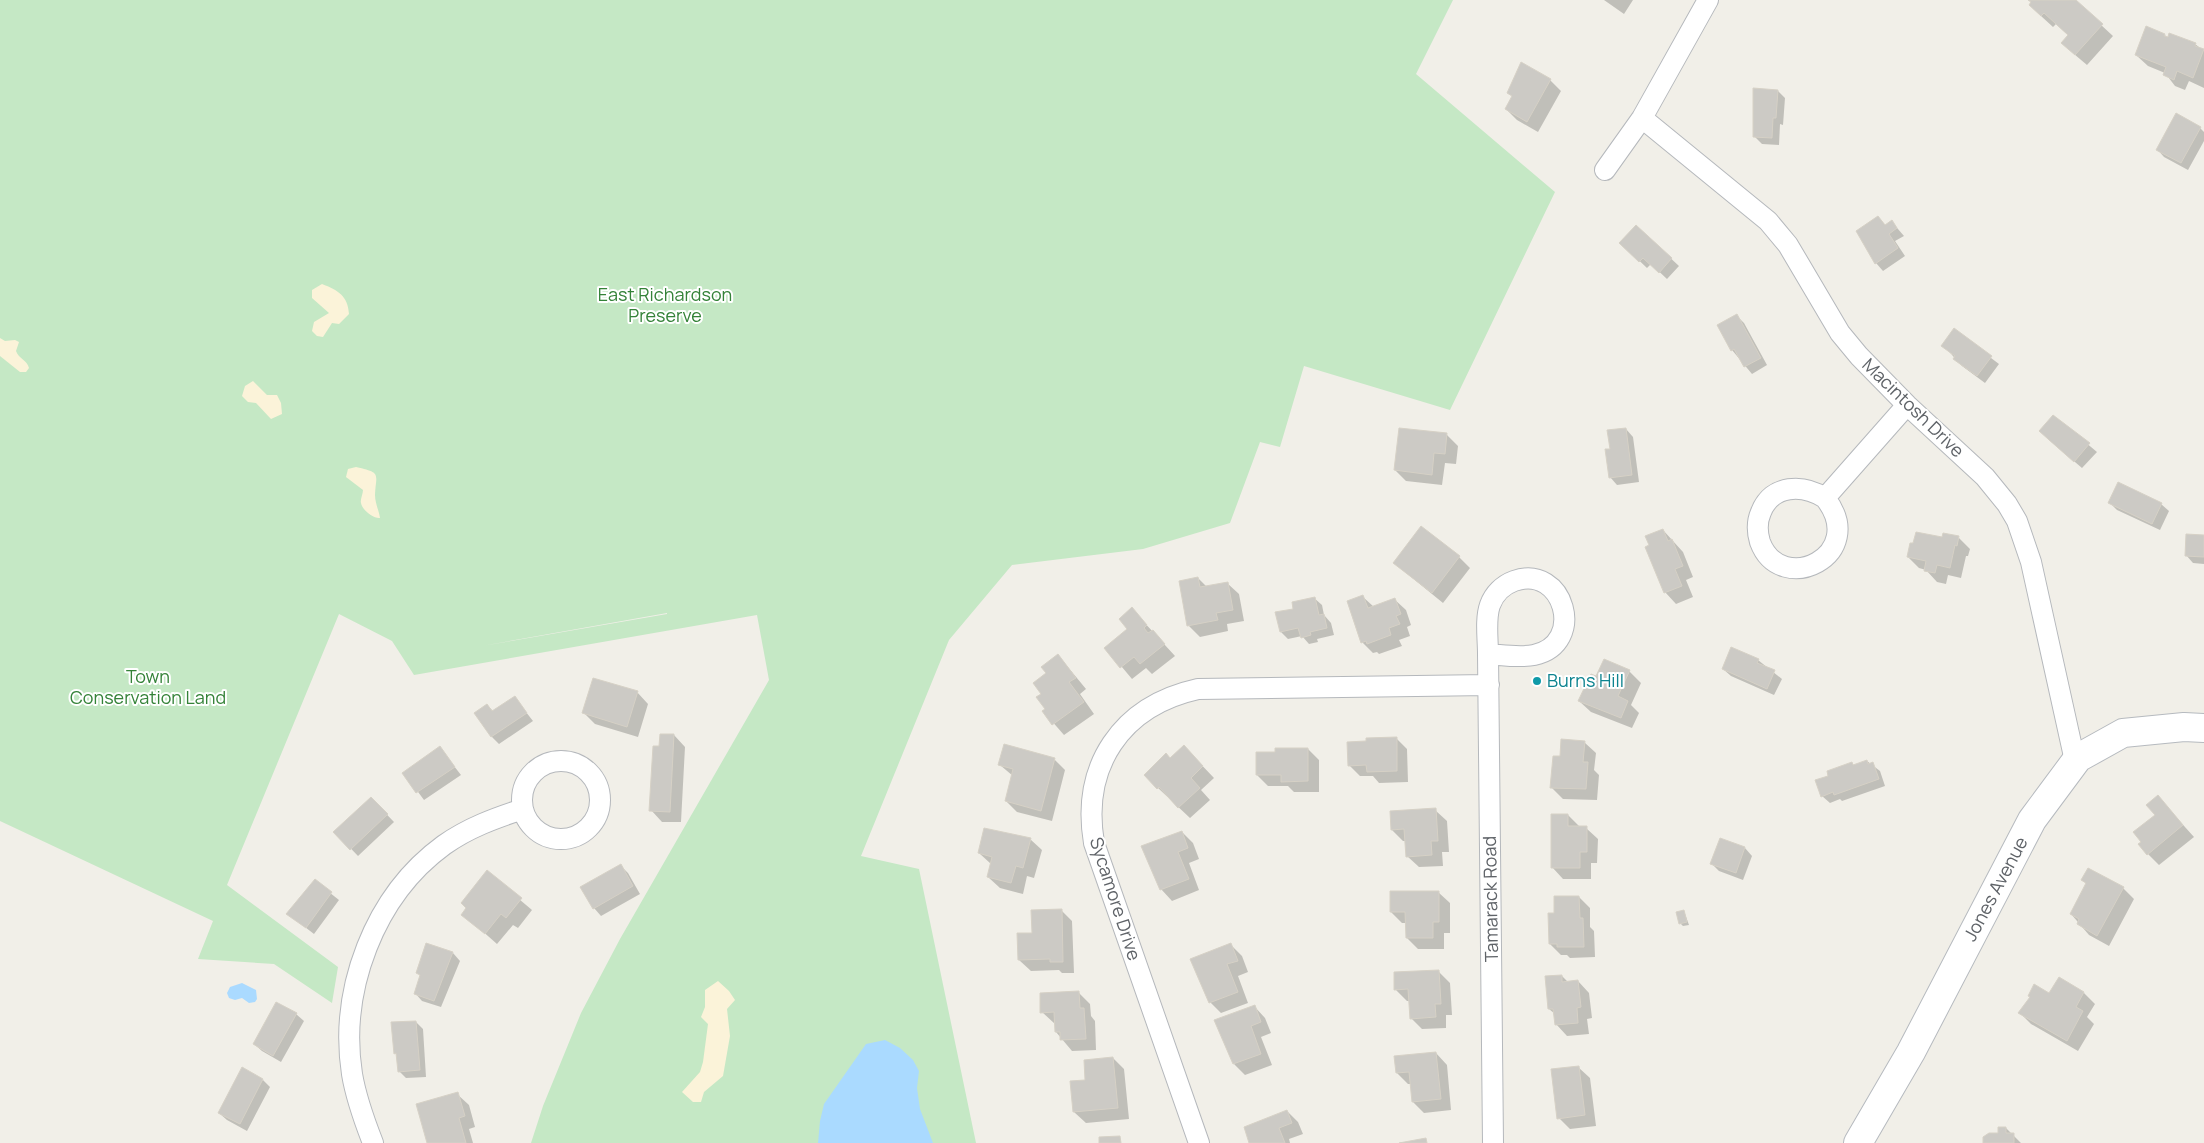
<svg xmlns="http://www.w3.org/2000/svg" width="2204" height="1143" font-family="Manrope,sans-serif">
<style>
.green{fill:#c5e8c5;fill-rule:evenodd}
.sand{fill:#fbf3d9}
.water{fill:#aadaff}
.shadow{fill:#0003}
.building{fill:#cccac5;stroke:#d6d1c6}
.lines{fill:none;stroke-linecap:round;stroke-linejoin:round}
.street-casing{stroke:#b5b8bc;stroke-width:22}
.secondary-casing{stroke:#b6babf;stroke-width:30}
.street{stroke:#fff;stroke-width:20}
.secondary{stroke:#fff;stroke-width:28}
.culture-dot{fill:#0f9aa8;stroke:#fff;stroke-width:2}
.labels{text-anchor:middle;stroke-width:4;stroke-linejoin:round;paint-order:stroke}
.park-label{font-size:18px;fill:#348238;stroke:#fff}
.street-label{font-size:18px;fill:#5f6368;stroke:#fff}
.culture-label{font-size:18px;fill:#0d838f;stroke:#fff;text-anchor:start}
</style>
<rect width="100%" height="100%" fill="#f1efe8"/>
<path class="green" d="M 0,0 L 1453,0 L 1416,74 L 1555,192 L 1450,410 L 1304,366 L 1280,447 L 1260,442 L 1230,523 L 1143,549 L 1012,565 L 949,640 L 861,856 L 919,869 L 976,1143 L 531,1143 L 543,1106 L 581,1013 L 620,939 L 769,680 L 757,615 L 414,675 L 392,641 L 339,614 L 227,885 L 338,967 L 332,1003 L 274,964 L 198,959 L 213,921 L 0,821 ZM 667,613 L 667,614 L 482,646 Z"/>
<path class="sand" d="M 322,284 C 338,290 348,296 349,314 L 339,324 L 332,323 L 323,337 L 317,336 L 312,331 L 314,322 L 329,313 L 312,298 L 312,290 Z
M 0,338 L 5,341 L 15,340 L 19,342 L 16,351 C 19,359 27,360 29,368 L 26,372 L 20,372 L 0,356 Z
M 253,381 L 267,395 L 277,395 L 281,403 L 282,414 L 271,419 L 256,403 L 248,402 L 242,396 L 245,386 Z
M 356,467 C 382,473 376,473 375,495 C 375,503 379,511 380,518 C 374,519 362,510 361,503 C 360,500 363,494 363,490 L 346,477 L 348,469 Z
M 718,981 L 729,991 L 735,1000 L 727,1009 L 730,1036 L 723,1076 L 704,1092 L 701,1102 L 693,1102 L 682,1092 L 700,1072 L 703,1062 L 708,1024 L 701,1017 L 705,1007 L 705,990 Z"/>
<path class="water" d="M 242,983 L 256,990 L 257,999 L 255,1002 L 249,1003 L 242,998 L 235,1000 L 229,998 L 227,993 L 230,987 Z
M 885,1040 L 900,1048 L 913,1060 L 919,1071 L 917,1088 L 920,1109 L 933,1143 L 818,1143 L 820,1121 L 824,1104 L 866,1044 Z"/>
<path class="shadow" d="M 1604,0 L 1633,0 L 1624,14 Z
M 2030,0 L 2074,0 L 2113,36 L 2087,65 L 2074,54 L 2069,36 L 2056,24 L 2053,27 L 2041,16 L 2030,5 L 2032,3 Z
M 2165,35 L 2168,39 L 2195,44 L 2204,51 L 2204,88 L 2189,81 L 2185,90 L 2175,86 L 2165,73 L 2148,66 L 2136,55 Z
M 1550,80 L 1561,91 L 1538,132 L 1517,120 L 1506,109 Z
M 1778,91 L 1785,98 L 1783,125 L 1780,124 L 1779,145 L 1762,144 L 1754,136 Z
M 2200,128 L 2204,132 L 2204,141 L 2188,170 L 2164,157 L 2157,149 Z
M 1878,217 L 1886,226 L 1892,222 L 1904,236 L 1895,241 L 1905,256 L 1883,271 L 1876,263 Z
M 1636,226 L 1679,266 L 1667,279 L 1651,264 L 1647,268 L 1628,250 Z
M 1737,316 L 1744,323 L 1767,365 L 1752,374 L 1732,350 Z
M 1954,330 L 1999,364 L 1985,383 L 1962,366 L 1943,345 Z
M 2054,416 L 2097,452 L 2082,468 L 2048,439 Z
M 1400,429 L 1447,435 L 1458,446 L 1456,464 L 1445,463 L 1442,485 L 1406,481 L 1395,470 Z
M 1626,429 L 1633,437 L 1639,482 L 1617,485 L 1610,477 L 1611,450 Z
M 2110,503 L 2161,504 L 2169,511 L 2160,530 L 2117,510 Z
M 1663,530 L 1683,552 L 1693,577 L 1686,580 L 1693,597 L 1676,604 L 1665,592 Z
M 2204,536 L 2204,564 L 2193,563 L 2186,555 Z
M 1959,538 L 1970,549 L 1968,556 L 1966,556 L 1961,578 L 1948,575 L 1946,584 L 1937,582 L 1926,570 L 1919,568 L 1908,557 L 1943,539 Z
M 1459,557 L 1470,568 L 1443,603 L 1394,563 Z
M 1198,578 L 1207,587 L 1227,583 L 1239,594 L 1244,621 L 1227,624 L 1228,631 L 1200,637 L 1188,625 Z
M 1363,597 L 1374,607 L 1394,599 L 1406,610 L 1411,625 L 1407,627 L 1410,636 L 1399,640 L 1402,646 L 1379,654 L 1377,652 L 1373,653 L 1362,642 Z
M 1314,598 L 1322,605 L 1324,615 L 1331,623 L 1334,635 L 1317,639 L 1318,642 L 1309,644 L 1302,636 L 1288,639 L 1281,632 L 1295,610 Z
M 1132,609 L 1175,656 L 1152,674 L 1146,668 L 1132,679 L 1106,648 L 1129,629 Z
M 1058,655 L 1086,689 L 1080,694 L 1094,714 L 1064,735 L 1043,711 L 1046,709 L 1042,694 L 1047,673 Z
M 1758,660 L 1782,679 L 1774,695 L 1731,676 L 1723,669 Z
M 1629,671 L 1641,683 L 1631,705 L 1639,713 L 1632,728 L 1591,712 L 1579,701 L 1597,678 Z
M 637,692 L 648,704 L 638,737 L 595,724 L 584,713 Z
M 515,698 L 533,721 L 499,744 L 492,737 L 487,705 L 494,712 Z
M 674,735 L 685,747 L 681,822 L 662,822 L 651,810 L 661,747 Z
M 1396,738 L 1407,749 L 1408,782 L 1379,783 L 1373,776 L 1360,776 L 1349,765 Z
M 1584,742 L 1596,753 L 1594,770 L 1599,775 L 1597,800 L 1563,799 L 1552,788 L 1561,758 Z
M 440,748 L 461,775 L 424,800 L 404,773 Z
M 1308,749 L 1319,760 L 1319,792 L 1294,792 L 1288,786 L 1268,786 L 1257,775 L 1277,753 Z
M 1195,758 L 1214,778 L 1201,790 L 1210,800 L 1190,818 L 1158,788 L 1170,759 Z
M 1054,759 L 1065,770 L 1052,821 L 1017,812 L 1006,801 L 1013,776 L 1000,765 Z
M 1867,761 L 1880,771 L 1885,786 L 1842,801 L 1840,799 L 1830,803 L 1822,796 L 1830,776 L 1852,763 L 1854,766 Z
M 2158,797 L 2194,837 L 2159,865 L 2148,854 Z
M 371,798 L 394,822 L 358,856 L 335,832 Z
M 1435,810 L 1447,821 L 1449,852 L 1442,852 L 1443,866 L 1419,867 L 1407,856 L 1406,841 L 1403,841 L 1392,830 Z
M 1568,815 L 1579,826 L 1586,828 L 1598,839 L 1597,863 L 1591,863 L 1591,879 L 1563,879 L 1552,867 Z
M 1182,832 L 1193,843 L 1199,859 L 1189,863 L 1199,890 L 1172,901 L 1161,889 Z
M 1030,839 L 1042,850 L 1034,878 L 1027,876 L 1023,894 L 1000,888 L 988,877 L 991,864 L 979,853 Z
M 1721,840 L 1745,848 L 1752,856 L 1743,880 L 1719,871 L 1712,864 Z
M 621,866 L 628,873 L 640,894 L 601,916 L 594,908 Z
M 487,872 L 532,910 L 518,928 L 513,925 L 497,944 L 463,914 Z
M 2083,880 L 2123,888 L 2134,899 L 2109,946 L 2089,935 L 2071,914 L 2087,885 Z
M 315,881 L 339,900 L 314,934 L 288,914 Z
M 1438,892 L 1450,903 L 1450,933 L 1444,933 L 1444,949 L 1418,949 L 1407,938 L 1407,923 L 1402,923 L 1391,912 Z
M 1579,897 L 1590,908 L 1590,927 L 1594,931 L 1595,957 L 1570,958 L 1567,955 L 1561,955 L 1550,944 Z
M 1061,910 L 1072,921 L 1074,973 L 1062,973 L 1059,970 L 1031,971 L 1019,960 L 1033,934 Z
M 1684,911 L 1689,925 L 1683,926 L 1680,923 Z
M 427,945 L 453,953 L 460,961 L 441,1007 L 422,1001 L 415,993 L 421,976 L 418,973 Z
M 1231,945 L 1242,956 L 1248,972 L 1238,976 L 1248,1003 L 1221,1013 L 1210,1002 Z
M 1438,971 L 1450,983 L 1452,1015 L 1446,1015 L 1446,1028 L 1422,1029 L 1411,1018 L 1410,1001 L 1407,1001 L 1396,990 Z
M 1562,976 L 1568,982 L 1578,981 L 1589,993 L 1592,1018 L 1587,1019 L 1589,1034 L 1567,1036 L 1556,1024 L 1555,1014 L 1549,1009 Z
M 1079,993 L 1090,1004 L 1091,1016 L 1095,1021 L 1096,1050 L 1072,1051 L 1056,1032 L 1055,1024 L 1042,1012 Z
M 2084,993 L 2095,1004 L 2087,1017 L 2094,1024 L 2078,1051 L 2031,1024 L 2020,1013 L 2050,995 Z
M 1254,1006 L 1265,1018 L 1271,1033 L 1261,1037 L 1272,1065 L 1245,1075 L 1234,1064 Z
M 296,1014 L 304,1021 L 281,1062 L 262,1051 L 254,1044 Z
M 416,1022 L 423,1029 L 426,1077 L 406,1078 L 399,1071 L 398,1056 L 395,1053 Z
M 1436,1053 L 1447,1065 L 1451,1110 L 1424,1113 L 1413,1102 L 1411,1084 L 1408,1084 L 1397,1073 Z
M 1113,1058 L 1124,1069 L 1129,1119 L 1086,1123 L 1074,1112 L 1087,1081 Z
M 1578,1067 L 1590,1078 L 1596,1126 L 1570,1129 L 1559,1118 Z
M 263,1080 L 270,1087 L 247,1131 L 227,1120 L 219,1113 Z
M 457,1094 L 469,1105 L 475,1127 L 469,1129 L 473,1143 L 429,1143 Z
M 1287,1111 L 1298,1122 L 1303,1134 L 1289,1139 L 1290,1143 L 1250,1143 Z
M 2006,1128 L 2021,1143 L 1985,1143 L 1999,1135 Z"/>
<path class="building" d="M 2028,0 L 2076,0 L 2103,24 L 2075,55 L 2061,43 L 2068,35 L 2044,13 L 2041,16 L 2029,5 L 2031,2 Z
M 2146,26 L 2165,34 L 2164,36 L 2168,37 L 2169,33 L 2196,43 L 2195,46 L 2204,49 L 2193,78 L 2177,71 L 2174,80 L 2163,75 L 2166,67 L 2135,55 Z
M 1521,62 L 1551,79 L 1527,122 L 1505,109 L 1512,96 L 1507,93 Z
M 1753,88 L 1778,90 L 1776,118 L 1773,118 L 1772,138 L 1753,137 Z
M 2176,113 L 2201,127 L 2181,163 L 2156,150 Z
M 1878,216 L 1885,225 L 1892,220 L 1897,228 L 1889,234 L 1898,248 L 1875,264 L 1856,231 Z
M 1636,225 L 1672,258 L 1659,273 L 1643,258 L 1639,262 L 1619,243 Z
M 1737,314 L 1761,358 L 1744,367 L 1734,349 L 1731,351 L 1717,325 Z
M 1954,328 L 1992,356 L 1977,376 L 1953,359 L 1955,356 L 1941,346 Z
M 2053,415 L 2090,443 L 2074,462 L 2039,431 Z
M 1399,428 L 1447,433 L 1445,454 L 1434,453 L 1432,475 L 1394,470 Z
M 1626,428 L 1632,475 L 1609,478 L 1605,449 L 1610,449 L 1607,430 Z
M 2118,482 L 2162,503 L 2152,524 L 2108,503 Z
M 1421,526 L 1460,556 L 1432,593 L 1393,563 Z
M 1663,529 L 1668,541 L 1672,539 L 1683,566 L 1675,569 L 1682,586 L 1664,593 L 1645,547 L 1649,545 L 1645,536 Z
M 1916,532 L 1942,537 L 1943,533 L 1959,536 L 1957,546 L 1955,545 L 1950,568 L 1937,565 L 1935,573 L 1924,571 L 1926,561 L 1907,557 L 1910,543 L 1913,543 Z
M 2186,534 L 2204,535 L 2204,557 L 2185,556 Z
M 1198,577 L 1200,587 L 1228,582 L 1233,610 L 1216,613 L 1218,620 L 1187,626 L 1179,581 Z
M 1363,595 L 1368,608 L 1395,598 L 1401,614 L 1396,616 L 1400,624 L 1389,628 L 1391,635 L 1367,644 L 1366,641 L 1361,643 L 1347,601 Z
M 1315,597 L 1319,615 L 1324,614 L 1327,628 L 1310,632 L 1311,635 L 1301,638 L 1298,628 L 1280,632 L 1275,612 L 1293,609 L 1292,602 Z
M 1132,607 L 1147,625 L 1144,628 L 1148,633 L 1153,630 L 1165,644 L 1140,664 L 1134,657 L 1120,668 L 1104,648 L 1127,629 L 1119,619 Z
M 1731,647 L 1759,659 L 1757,663 L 1775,670 L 1767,689 L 1722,669 Z
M 1058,654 L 1076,678 L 1069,682 L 1084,702 L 1052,725 L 1042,711 L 1045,709 L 1036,697 L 1041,694 L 1033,683 L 1046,673 L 1041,667 Z
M 1604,659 L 1630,670 L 1618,696 L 1628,701 L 1621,718 L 1578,701 L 1591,674 L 1596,676 Z
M 593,678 L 638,691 L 627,727 L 582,713 Z
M 515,696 L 527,713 L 491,737 L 474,713 L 487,704 L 492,711 Z
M 660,734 L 674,734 L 670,812 L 649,811 L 653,746 L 659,746 Z
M 1397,737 L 1397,771 L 1367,772 L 1366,765 L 1348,766 L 1347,742 L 1366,741 L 1366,738 Z
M 1561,739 L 1585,741 L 1583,762 L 1588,762 L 1586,789 L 1550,788 L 1553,756 L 1560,756 Z
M 1004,744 L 1055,758 L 1041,811 L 1005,801 L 1013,769 L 998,765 Z
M 1184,745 L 1203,766 L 1191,778 L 1200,788 L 1178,808 L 1159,787 L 1157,789 L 1144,775 L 1166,753 L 1170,758 Z
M 440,746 L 455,767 L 416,793 L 402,773 Z
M 1275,748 L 1308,748 L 1308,781 L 1281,782 L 1281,775 L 1256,775 L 1256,752 L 1275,752 Z
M 1867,760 L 1868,764 L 1873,762 L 1879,779 L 1834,795 L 1833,792 L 1821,797 L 1815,780 L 1828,776 L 1827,771 L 1852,762 L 1853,765 Z
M 2158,795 L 2183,825 L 2147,855 L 2138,844 L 2141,842 L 2133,832 L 2155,815 L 2146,805 Z
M 371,797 L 388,814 L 350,850 L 333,832 Z
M 1436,808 L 1438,841 L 1431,841 L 1432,855 L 1406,857 L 1404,829 L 1391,830 L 1390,811 Z
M 1551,814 L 1568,814 L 1568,826 L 1587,826 L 1587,852 L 1580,852 L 1580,868 L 1551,868 Z
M 984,828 L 1031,838 L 1023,868 L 1016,866 L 1011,883 L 987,877 L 992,857 L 978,853 Z
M 1182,831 L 1188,848 L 1178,852 L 1189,879 L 1160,890 L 1141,846 Z
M 1720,838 L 1745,847 L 1736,873 L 1710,864 Z
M 621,864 L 633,886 L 593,909 L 580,887 Z
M 2088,868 L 2124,887 L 2097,936 L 2077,924 L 2079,919 L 2070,914 L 2086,883 L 2081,880 Z
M 487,870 L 522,898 L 506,918 L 501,914 L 485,934 L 461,915 L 466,908 L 461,903 Z
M 315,879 L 332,892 L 306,928 L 286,914 Z
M 1390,891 L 1439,891 L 1439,922 L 1433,922 L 1433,938 L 1406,938 L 1405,912 L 1390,912 Z
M 1554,896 L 1579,896 L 1580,918 L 1583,918 L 1584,947 L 1557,947 L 1557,944 L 1549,944 L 1548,913 L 1554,913 Z
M 1062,909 L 1063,962 L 1050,962 L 1050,959 L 1018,960 L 1017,933 L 1032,933 L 1031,910 Z
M 1684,910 L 1687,922 L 1679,924 L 1676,912 Z
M 426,943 L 453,952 L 434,1001 L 414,994 L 420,975 L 416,973 Z
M 1231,943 L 1238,961 L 1227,964 L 1238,992 L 1209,1003 L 1190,959 Z
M 1439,970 L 1441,1004 L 1435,1004 L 1436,1017 L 1410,1019 L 1408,989 L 1394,990 L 1394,972 Z
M 1562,975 L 1562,982 L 1578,980 L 1581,1007 L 1577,1008 L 1578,1023 L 1555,1025 L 1553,1009 L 1548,1009 L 1545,976 Z
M 2059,977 L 2084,992 L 2076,1007 L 2083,1011 L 2067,1041 L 2018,1013 L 2030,997 L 2028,996 L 2034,984 L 2049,993 Z
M 1079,991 L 1080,1008 L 1084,1008 L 1086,1039 L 1060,1040 L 1060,1032 L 1055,1032 L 1054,1012 L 1040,1013 L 1040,993 Z
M 276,1002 L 297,1013 L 273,1056 L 253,1044 Z
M 1255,1005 L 1261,1022 L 1251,1026 L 1261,1054 L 1233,1064 L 1214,1020 Z
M 416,1021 L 420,1070 L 398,1072 L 396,1053 L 394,1054 L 391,1022 Z
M 1436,1052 L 1441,1099 L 1412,1102 L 1409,1072 L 1396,1073 L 1394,1056 Z
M 1113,1057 L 1118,1108 L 1073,1112 L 1070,1081 L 1085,1080 L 1084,1060 Z
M 1579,1066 L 1585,1115 L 1557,1119 L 1551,1069 Z
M 242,1067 L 263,1079 L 240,1124 L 218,1113 Z
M 458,1092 L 465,1116 L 459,1118 L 466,1143 L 427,1143 L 416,1104 Z
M 1287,1110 L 1292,1123 L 1279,1128 L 1285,1143 L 1249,1143 L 1244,1127 Z
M 1998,1127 L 2006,1127 L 2006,1133 L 2014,1133 L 2014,1143 L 1983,1143 L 1983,1137 L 1989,1133 L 1998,1133 Z
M 1120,1136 L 1121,1143 L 1099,1143 L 1099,1137 Z
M 1426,1138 L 1427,1143 L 1399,1143 Z"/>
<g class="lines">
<g class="street-casing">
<path id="street" d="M 1642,118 L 1768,221 L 1788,245 L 1840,333 L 1859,356 L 1907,405 L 1985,477 L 2007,504 L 2017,521 L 2031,562 L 2075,761
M 1605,170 L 1642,118 L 1708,0
M 1825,498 C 1870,555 1781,598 1760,542 C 1757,532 1757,521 1761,512 C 1772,484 1803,484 1825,498 L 1907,405
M 1488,654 C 1503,655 1520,658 1534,655 C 1587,644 1564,563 1514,581 C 1503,585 1494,594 1490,605 C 1485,619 1488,639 1488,654 L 1493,1143
M522 800a39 39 0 1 1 78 0a39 39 0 1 1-78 0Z
M 373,1143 C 364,1120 356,1098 352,1074 C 339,990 374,896 444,845 C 468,828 495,818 523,809
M 1199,1143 L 1094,843 C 1081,766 1121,706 1198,689 L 1489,685"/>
</g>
<g class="secondary-casing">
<path id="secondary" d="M 1858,1143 L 1911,1052 L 2032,820 L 2078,758 L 2123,733 L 2184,727 L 2204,728"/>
</g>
<use href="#street" class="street"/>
<use href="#secondary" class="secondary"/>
</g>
<circle class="culture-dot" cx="1537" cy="681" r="5"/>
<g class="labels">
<g class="park-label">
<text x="665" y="301">East Richardson<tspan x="665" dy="21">Preserve</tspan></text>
<text x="148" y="683">Town<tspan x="148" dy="21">Conservation Land</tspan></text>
</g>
<g class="street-label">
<text transform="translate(1913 408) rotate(44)" y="6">Macintosh Drive</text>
<text transform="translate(1996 889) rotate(-62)" y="6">Jones Avenue</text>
<text transform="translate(1115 899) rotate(72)" y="6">Sycamore Drive</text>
<text transform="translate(1491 899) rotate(-91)" y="6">Tamarack Road</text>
</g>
<g class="culture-label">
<text x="1547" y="687">Burns Hill</text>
</g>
</g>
</svg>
